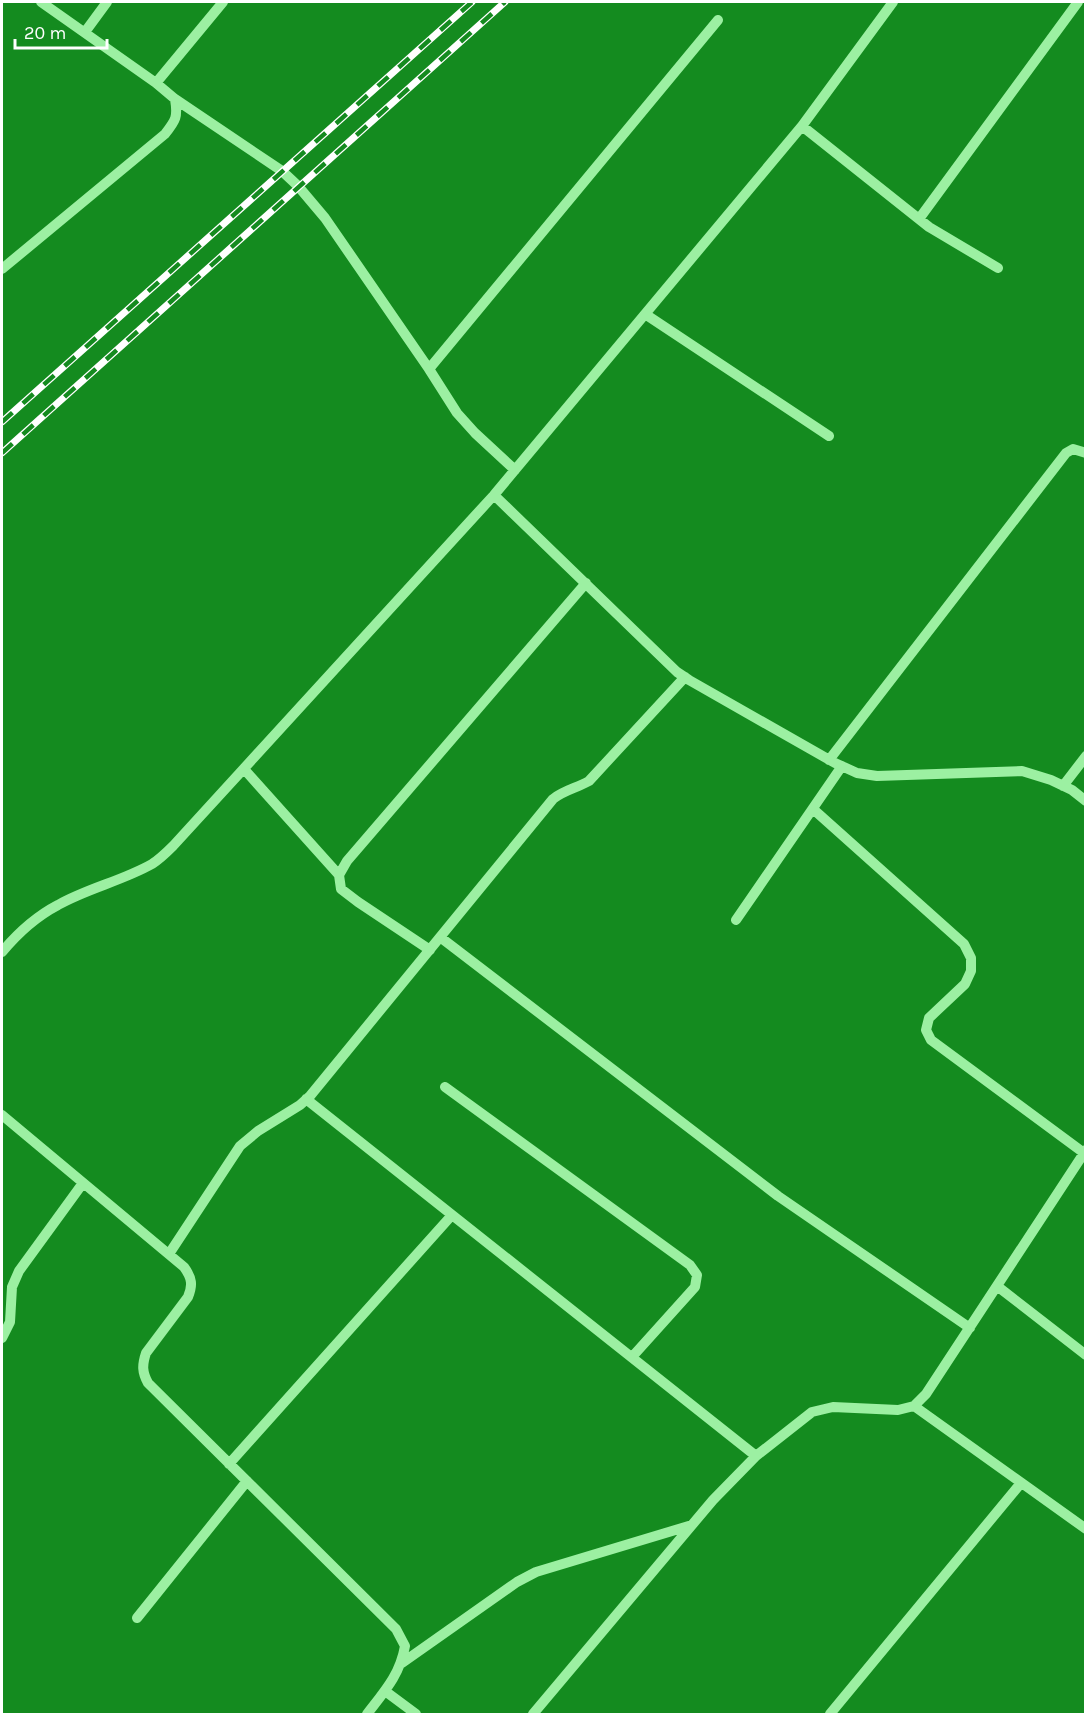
<svg xmlns="http://www.w3.org/2000/svg" width="1087" height="1716" font-family="Karla,sans-serif">
<style>
.lines{fill:none;stroke-linecap:round;stroke-linejoin:round}
.minor{stroke:#9cf0a2;stroke-width:10}
.rail-casing{stroke:#fff;stroke-width:7}
.rail{stroke:#148b1f;stroke-width:4.5;stroke-dasharray:14;stroke-linecap:butt}
</style>
<rect width="100%" height="100%" fill="#148b1f"/>
<g class="lines">
<path class="minor" d="M 41,2 L 156,83 L 175,99 L 282,171 L 298,186 L 325,218 L 429,369 L 457,413 L 475,433 L 515,470
M 85,32 L 107,2
M 156,83 L 223,2
M 802,126 L 929,227 L 998,268
M 919,219 L 1078,2
M 2,269 L 165,134 C 176,120 178,117 175,99
M 645,314 L 829,436
M 429,369 L 718,20
M 494,495 L 677,672 L 689,680 L 835,763 L 857,773 L 877,776 L 1022,771 L 1051,780 L 1072,790 L 1086,801
M 829,760 L 1066,453 L 1073,449 L 1086,453
M 244,769 L 339,875
M 1063,786 L 1086,756
M 813,809 L 964,944 L 971,958 L 971,971 L 965,984 L 929,1018 L 926,1030 L 931,1040 L 1084,1153
M 736,920 L 842,766
M 440,937 L 778,1196 L 970,1328
M 430,950 L 358,902 L 341,889 L 339,875 L 347,861 L 586,583
M 2,952 C 17,934 37,916 58,905 C 88,888 122,881 152,864 C 160,859 167,852 173,846 L 494,495 L 802,126 L 893,2
M 445,1087 L 690,1265 L 697,1275 L 695,1287 L 632,1357
M 306,1099 L 756,1456
M 2,1115 L 184,1267 C 192,1278 193,1285 188,1297 L 146,1353 C 142,1365 142,1372 148,1383 L 396,1629 L 405,1646 C 400,1675 384,1692 367,1714
M 169,1254 L 240,1146 L 258,1131 L 300,1105 L 310,1096 L 553,799 C 564,790 577,788 589,781 L 685,677
M 997,1286 L 1086,1355
M 2,1338 L 10,1322 L 12,1287 L 19,1271 L 83,1183
M 914,1406 L 1086,1529
M 229,1464 L 452,1215
M 137,1618 L 247,1481
M 402,1663 L 517,1582 L 536,1572 L 692,1525
M 385,1691 L 416,1714
M 533,1714 L 713,1500 L 756,1456 L 812,1412 L 833,1407 L 898,1410 L 914,1406 L 926,1394 L 1086,1150
M 830,1714 L 1021,1483"/>
<g class="rail-casing">
<path id="rail" d="M 2,422 L 472,2
M 2,453 L 505,2"/>
</g>
<use href="#rail" class="rail"/>
</g>
<rect width="1087" height="1716" fill="none" stroke="#ffffff" stroke-width="6"/>
<path d="M15 39v9h92v-9" fill="none" stroke="#ffffff" stroke-width="3"/>
<text x="24" y="39" font-size="18" fill="#ffffff" stroke="#148b1f" stroke-width="4.5" paint-order="stroke">20 m</text>
</svg>
